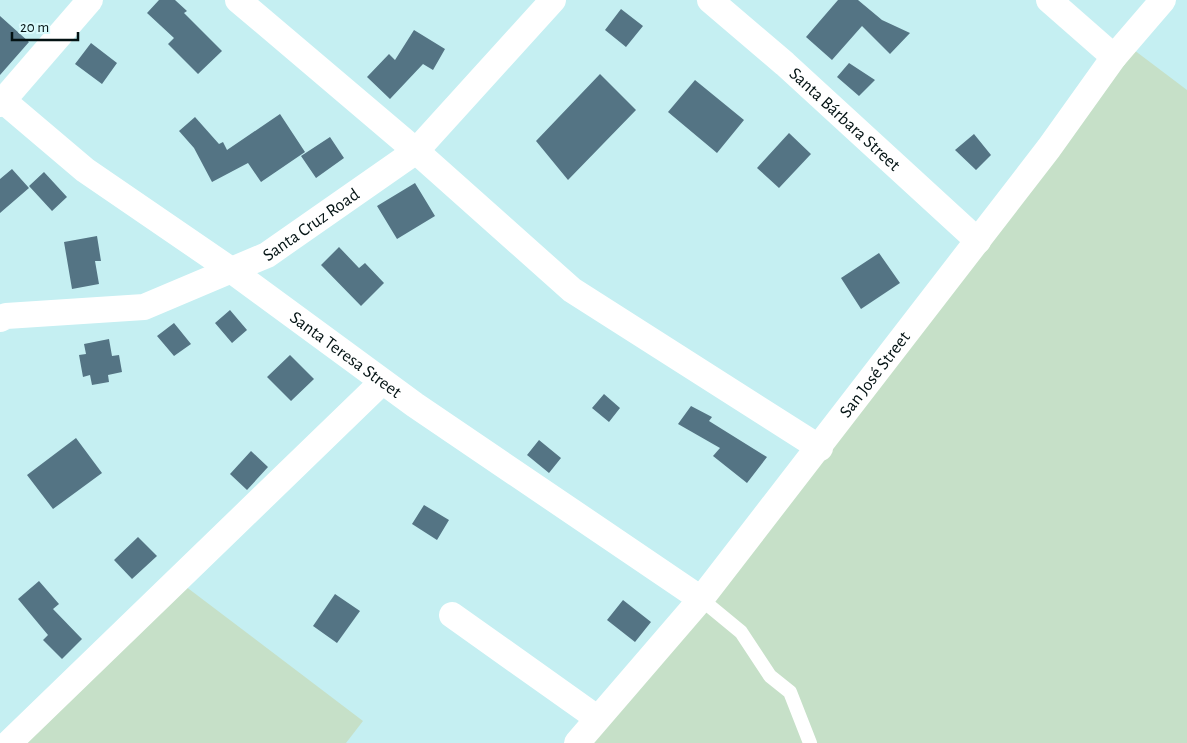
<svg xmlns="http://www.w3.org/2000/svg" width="1187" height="743" font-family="'Alegreya Sans',sans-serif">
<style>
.green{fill:#c6e0c8}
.building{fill:#547484}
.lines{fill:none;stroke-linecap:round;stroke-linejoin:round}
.service{stroke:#fff;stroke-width:14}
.minor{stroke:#fff;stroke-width:26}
.labels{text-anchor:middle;stroke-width:4.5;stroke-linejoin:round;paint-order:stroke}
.street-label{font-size:18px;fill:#031213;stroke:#d9fbfd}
</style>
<rect width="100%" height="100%" fill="#c5eff2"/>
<path class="green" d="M 1134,50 L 1187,90 L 1187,743 L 589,743 Z
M 185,586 L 363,721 L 346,743 L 20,743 Z"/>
<path class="building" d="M 159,0 L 175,0 L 187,11 L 184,13 L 222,51 L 198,74 L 168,44 L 174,38 L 147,13 Z
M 838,0 L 858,0 L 882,20 L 910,33 L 890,54 L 862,26 L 832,60 L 806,37 Z
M 621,9 L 643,26 L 626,47 L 605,30 Z
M 0,16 L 29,42 L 0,75 Z
M 414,30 L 445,49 L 433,70 L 423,64 L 390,99 L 367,77 L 389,54 L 395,60 Z
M 91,43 L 117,63 L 102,84 L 75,64 Z
M 849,63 L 875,80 L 859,96 L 837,77 Z
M 600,74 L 636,110 L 568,180 L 536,141 Z
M 695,80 L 744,120 L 717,153 L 668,112 Z
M 280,114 L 305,152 L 261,182 L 248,163 L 212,182 L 194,148 L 179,131 L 195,117 L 219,144 L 223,142 L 227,150 Z
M 789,133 L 811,154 L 779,188 L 757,168 Z
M 974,134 L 991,155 L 976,170 L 955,150 Z
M 330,137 L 344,158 L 316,178 L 301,156 Z
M 12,169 L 29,188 L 0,213 L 0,179 Z
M 44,172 L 67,197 L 52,211 L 29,186 Z
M 415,183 L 435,216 L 397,239 L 377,206 Z
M 97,236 L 101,261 L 95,261 L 99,284 L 72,289 L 64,242 Z
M 339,247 L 359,268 L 365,263 L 384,283 L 361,306 L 321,265 Z
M 879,253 L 900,283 L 861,309 L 841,278 Z
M 230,310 L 247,330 L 232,343 L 215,323 Z
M 174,323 L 191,344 L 174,356 L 157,336 Z
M 109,339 L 112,356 L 119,355 L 122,372 L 108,375 L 109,382 L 92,385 L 90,375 L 83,377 L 79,355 L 86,354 L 84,344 Z
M 290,355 L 314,379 L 291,401 L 267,377 Z
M 604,394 L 620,408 L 609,422 L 592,408 Z
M 691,406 L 712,417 L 709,421 L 767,457 L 747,483 L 713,456 L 720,448 L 678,424 Z
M 76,438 L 102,473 L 53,509 L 27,475 Z
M 539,440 L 561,458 L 549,473 L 527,455 Z
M 251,451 L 268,467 L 247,490 L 230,474 Z
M 424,505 L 449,520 L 437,540 L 412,524 Z
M 138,537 L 157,556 L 132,579 L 114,560 Z
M 39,581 L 59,604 L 53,609 L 82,639 L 62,659 L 43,640 L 48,635 L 18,599 Z
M 335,594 L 360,611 L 337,643 L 313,626 Z
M 623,600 L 651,622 L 635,642 L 607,620 Z"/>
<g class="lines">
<path class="service" d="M 701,599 L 741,632 L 770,676 L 790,692 L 810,743"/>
<g class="minor">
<path d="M 238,0 L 416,151 L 572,290 L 820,448"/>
<path id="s1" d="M 710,0 L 785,64 L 978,241"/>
<path d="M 1049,0 L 1114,57"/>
<path id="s2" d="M 0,98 L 85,170 L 231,270 L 415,405 L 701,599"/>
<path d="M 0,104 L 90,0"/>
<path id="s3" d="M 0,319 L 6,316 L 144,307 L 267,255 L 416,151 L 553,0"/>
<path d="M 452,615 L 597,718"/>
<path d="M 9,743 L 382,382"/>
<path id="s4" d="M 577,743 L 701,599 L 1049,148 L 1114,57 L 1163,0"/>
</g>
</g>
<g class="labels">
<g class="street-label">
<text dy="6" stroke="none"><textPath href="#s1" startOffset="180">Santa Bárbara Street</textPath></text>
<text dy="6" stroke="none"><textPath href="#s3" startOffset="332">Santa Cruz Road</textPath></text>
<text dy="6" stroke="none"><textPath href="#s2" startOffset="431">Santa Teresa Street</textPath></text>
<text dy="6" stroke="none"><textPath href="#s4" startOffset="474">San José Street</textPath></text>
</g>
</g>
<path d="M12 32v8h66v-8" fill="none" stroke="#031213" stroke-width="2.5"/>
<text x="20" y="32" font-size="15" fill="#031213" stroke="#d9fbfd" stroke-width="4" paint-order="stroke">20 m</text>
</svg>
